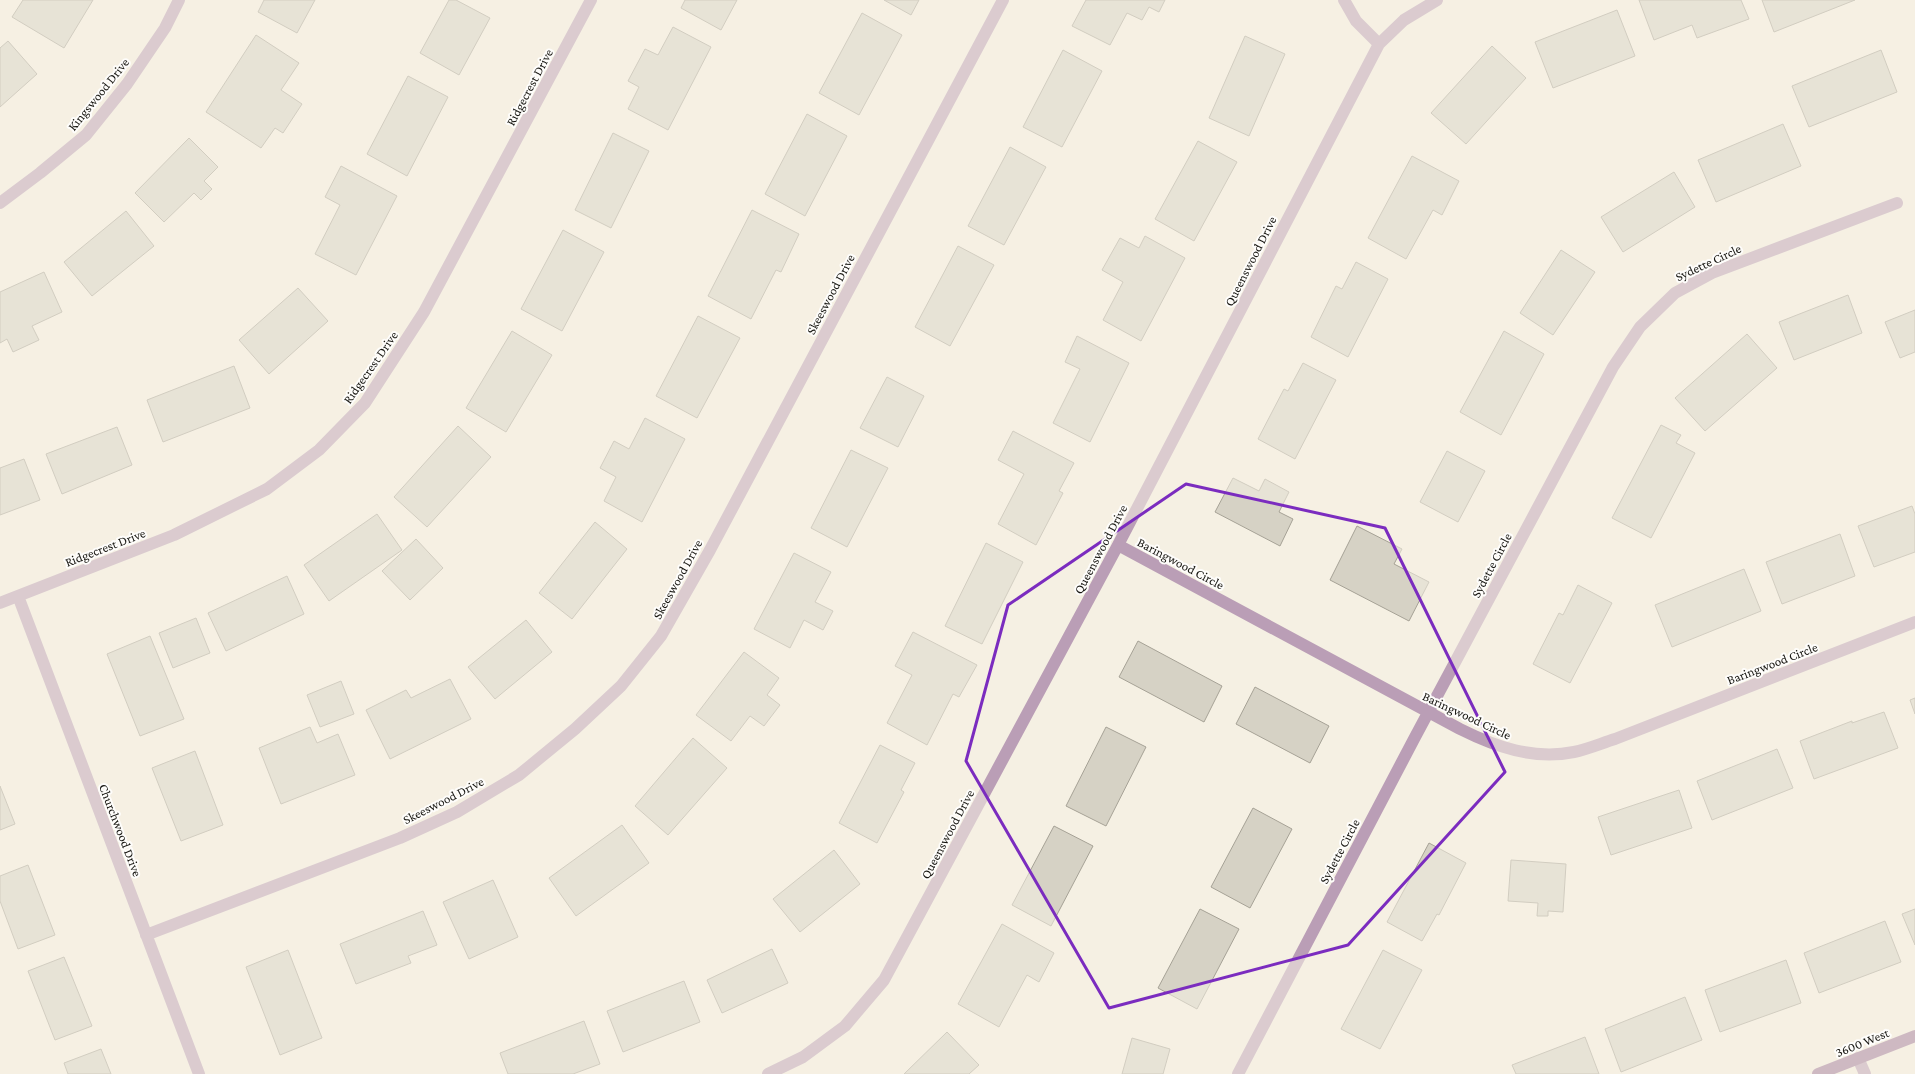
<svg xmlns="http://www.w3.org/2000/svg" width="1915" height="1074" font-family="'Crimson Pro',serif">
<style>
.building{fill:#d6d2c5;stroke:#a6a296}
.lines{fill:none;stroke-linecap:round;stroke-linejoin:round}
.lane{stroke:#ba9eb6;stroke-width:12}
.street{stroke:#ba9eb6;stroke-width:12}
.secondary{stroke:#9e7699;stroke-width:12}
.marked{fill:none;stroke:#7b2cbf;stroke-width:3;stroke-linejoin:round}
.labels{text-anchor:middle;stroke-width:4;stroke-linejoin:round;paint-order:stroke}
.street-label{font-size:13px;fill:#171611;stroke:#fefdfb}
</style>
<rect width="100%" height="100%" fill="#f5f0e3"/>
<path class="building" d="M 23,0 L 93,0 L 64,48 L 12,17 Z
M 264,0 L 315,0 L 297,33 L 258,12 Z
M 449,0 L 456,0 L 490,18 L 459,75 L 420,53 Z
M 685,0 L 737,0 L 721,30 L 681,8 Z
M 884,0 L 919,0 L 911,15 Z
M 1086,0 L 1165,0 L 1159,12 L 1149,7 L 1142,20 L 1127,13 L 1110,45 L 1072,26 Z
M 1639,0 L 1741,0 L 1749,19 L 1697,38 L 1692,25 L 1654,40 Z
M 1762,0 L 1855,0 L 1774,32 Z
M 1617,10 L 1635,56 L 1553,88 L 1535,42 Z
M 862,13 L 902,35 L 859,115 L 819,93 Z
M 673,27 L 711,47 L 668,130 L 628,109 L 639,87 L 628,81 L 645,49 L 658,55 Z
M 256,35 L 299,63 L 281,90 L 302,104 L 283,133 L 275,128 L 261,148 L 206,112 Z
M 1245,36 L 1285,54 L 1249,136 L 1209,118 Z
M 8,41 L 37,74 L 0,107 L 0,48 Z
M 1492,46 L 1526,78 L 1466,144 L 1431,113 Z
M 1063,50 L 1102,71 L 1062,147 L 1023,127 Z
M 1881,50 L 1897,92 L 1809,127 L 1792,86 Z
M 408,76 L 448,97 L 407,176 L 367,154 Z
M 807,114 L 847,136 L 805,216 L 765,194 Z
M 1783,124 L 1801,166 L 1716,202 L 1698,160 Z
M 613,133 L 649,151 L 611,228 L 575,210 Z
M 189,138 L 218,167 L 204,181 L 212,189 L 201,200 L 194,193 L 164,222 L 135,193 Z
M 1198,141 L 1237,162 L 1194,241 L 1155,219 Z
M 1010,147 L 1046,167 L 1004,245 L 968,226 Z
M 1412,156 L 1459,181 L 1442,215 L 1433,210 L 1406,259 L 1368,238 Z
M 341,166 L 397,196 L 356,275 L 315,254 L 340,205 L 325,197 Z
M 1674,172 L 1695,207 L 1623,252 L 1601,217 Z
M 752,210 L 799,234 L 781,272 L 776,270 L 751,319 L 708,296 Z
M 126,211 L 154,246 L 92,296 L 64,262 Z
M 563,230 L 604,252 L 562,331 L 521,309 Z
M 1145,236 L 1185,258 L 1141,341 L 1103,320 L 1123,282 L 1102,270 L 1120,238 L 1139,248 Z
M 958,246 L 994,265 L 950,346 L 915,327 Z
M 1561,250 L 1595,272 L 1553,335 L 1520,313 Z
M 1356,262 L 1388,279 L 1348,357 L 1311,337 L 1336,286 L 1342,289 Z
M 44,272 L 62,312 L 32,326 L 39,340 L 13,352 L 7,339 L 0,343 L 0,292 Z
M 298,288 L 328,321 L 269,374 L 239,340 Z
M 1848,295 L 1862,333 L 1794,360 L 1779,322 Z
M 1915,310 L 1915,352 L 1900,358 L 1885,322 Z
M 698,316 L 740,338 L 697,418 L 656,396 Z
M 512,331 L 552,355 L 506,432 L 466,408 Z
M 1504,331 L 1544,354 L 1501,435 L 1460,412 Z
M 1747,334 L 1777,368 L 1705,431 L 1675,398 Z
M 1077,336 L 1129,363 L 1090,442 L 1053,423 L 1080,369 L 1065,362 Z
M 1303,363 L 1336,380 L 1295,459 L 1258,439 L 1284,389 L 1288,391 Z
M 234,366 L 250,408 L 163,442 L 147,400 Z
M 887,377 L 924,396 L 898,447 L 860,428 Z
M 645,418 L 685,439 L 642,522 L 604,501 L 616,477 L 600,468 L 614,441 L 629,449 Z
M 1661,425 L 1681,435 L 1676,443 L 1695,453 L 1651,538 L 1612,518 Z
M 458,426 L 491,457 L 427,527 L 394,497 Z
M 117,427 L 132,465 L 62,494 L 46,454 Z
M 1013,431 L 1074,463 L 1059,491 L 1063,493 L 1036,545 L 998,524 L 1024,474 L 998,460 Z
M 851,450 L 888,468 L 847,547 L 811,528 Z
M 1447,451 L 1485,471 L 1458,522 L 1420,502 Z
M 24,459 L 40,500 L 0,515 L 0,468 Z
M 1233,478 L 1259,491 L 1265,479 L 1289,492 L 1279,512 L 1293,519 L 1280,546 L 1215,512 Z
M 1912,506 L 1915,514 L 1915,552 L 1874,567 L 1858,526 Z
M 377,514 L 402,550 L 329,601 L 304,565 Z
M 595,522 L 627,549 L 572,619 L 539,593 Z
M 1357,526 L 1402,549 L 1394,564 L 1429,582 L 1409,621 L 1330,580 Z
M 1840,534 L 1855,576 L 1782,604 L 1766,562 Z
M 416,539 L 443,568 L 410,600 L 382,571 Z
M 986,543 L 1023,562 L 982,644 L 945,626 Z
M 794,553 L 831,572 L 815,602 L 833,611 L 823,630 L 804,620 L 790,648 L 754,629 Z
M 1744,569 L 1761,611 L 1672,647 L 1655,605 Z
M 287,576 L 304,614 L 226,651 L 208,613 Z
M 1578,585 L 1612,603 L 1570,683 L 1533,664 L 1559,613 L 1563,615 Z
M 196,618 L 210,653 L 173,668 L 159,633 Z
M 526,620 L 552,652 L 495,699 L 468,667 Z
M 913,632 L 977,665 L 959,697 L 953,694 L 927,745 L 887,723 L 912,675 L 895,666 Z
M 150,636 L 184,719 L 140,736 L 107,654 Z
M 1138,641 L 1222,686 L 1204,722 L 1119,677 Z
M 744,652 L 779,678 L 767,695 L 780,705 L 764,726 L 750,716 L 731,741 L 696,715 Z
M 450,679 L 471,719 L 390,759 L 366,710 L 406,690 L 411,698 Z
M 341,681 L 354,714 L 320,727 L 307,695 Z
M 1255,687 L 1329,726 L 1310,763 L 1236,724 Z
M 1915,698 L 1915,714 L 1910,700 Z
M 1884,712 L 1898,748 L 1814,779 L 1800,741 L 1852,721 L 1852,723 Z
M 310,727 L 317,743 L 338,734 L 355,775 L 281,804 L 259,748 Z
M 1106,727 L 1146,747 L 1106,826 L 1066,806 Z
M 693,738 L 727,768 L 668,835 L 635,806 Z
M 880,745 L 915,763 L 901,790 L 904,792 L 877,843 L 839,823 Z
M 1777,749 L 1793,788 L 1712,820 L 1697,781 Z
M 195,751 L 223,825 L 181,841 L 152,768 Z
M 0,786 L 15,824 L 0,830 Z
M 1679,790 L 1692,828 L 1611,855 L 1598,817 Z
M 1253,808 L 1292,829 L 1250,908 L 1211,887 Z
M 622,825 L 649,863 L 576,916 L 549,878 Z
M 1054,826 L 1093,846 L 1051,926 L 1012,905 Z
M 1429,843 L 1466,863 L 1439,915 L 1437,914 L 1422,941 L 1387,922 Z
M 834,850 L 860,884 L 800,932 L 773,899 Z
M 1511,860 L 1566,864 L 1563,912 L 1548,911 L 1548,916 L 1537,916 L 1538,903 L 1508,901 Z
M 28,865 L 55,935 L 18,949 L 0,901 L 0,876 Z
M 493,880 L 518,937 L 469,959 L 443,902 Z
M 1200,909 L 1239,929 L 1197,1009 L 1158,988 Z
M 1915,909 L 1915,945 L 1902,914 Z
M 423,911 L 437,945 L 408,956 L 411,963 L 356,984 L 340,944 Z
M 1885,921 L 1901,962 L 1819,993 L 1804,953 Z
M 1002,924 L 1054,953 L 1039,982 L 1027,975 L 999,1027 L 958,1004 Z
M 772,949 L 788,983 L 722,1013 L 707,980 Z
M 288,950 L 322,1038 L 280,1055 L 246,967 Z
M 1383,950 L 1422,970 L 1380,1049 L 1341,1029 Z
M 64,957 L 92,1026 L 55,1040 L 28,971 Z
M 1786,960 L 1801,1003 L 1720,1032 L 1705,990 Z
M 684,981 L 700,1022 L 623,1052 L 607,1011 Z
M 1685,997 L 1702,1040 L 1621,1072 L 1605,1029 Z
M 584,1021 L 600,1064 L 573,1074 L 508,1074 L 500,1053 Z
M 947,1032 L 979,1065 L 969,1074 L 904,1074 Z
M 1585,1037 L 1599,1074 L 1516,1074 L 1512,1065 Z
M 1132,1038 L 1170,1049 L 1163,1074 L 1122,1074 Z
M 101,1049 L 111,1074 L 68,1074 L 64,1063 Z"/>
<g class="lines">
<path class="lane" d="M 1858,1058 L 1865,1074"/>
<path class="street" d="M 1344,0 L 1356,21 L 1379,44
M 0,203 L 40,173 L 86,135 L 127,84 L 165,28 L 179,0
M 1118,545 L 1460,729 C 1496,747 1533,760 1574,752 C 1588,749 1602,743 1615,739 L 1915,622
M 18,596 L 199,1074
M 0,603 L 174,535 L 267,489 L 319,450 L 365,403 L 424,312 L 591,0
M 146,935 L 400,838 L 457,812 L 519,775 L 575,729 L 621,686 L 661,636 L 710,550 L 1003,0
M 768,1074 L 803,1057 L 845,1026 L 884,980 L 1118,545 L 1379,44 L 1404,20 L 1437,0
M 1238,1074 L 1414,739 L 1613,367 L 1640,327 L 1675,293 L 1712,273 L 1897,203"/>
<path class="secondary" d="M 1818,1074 L 1915,1036"/>
</g>
<path d="M0 0H1915V1074H0ZM 1186,484 L 1385,528 L 1505,772 L 1348,945 L 1109,1008 L 966,761 L 1008,605 Z" fill="#f5f0e3" fill-opacity=".55" fill-rule="evenodd"/>
<path class="marked" d="M 1186,484 L 1385,528 L 1505,772 L 1348,945 L 1109,1008 L 966,761 L 1008,605 Z"/>
<g class="labels">
<g class="street-label">
<text transform="translate(529 87) rotate(-62)" y="5">Ridgecrest Drive</text>
<text transform="translate(98 94) rotate(-51)" y="5">Kingswood Drive</text>
<text transform="translate(1250 261) rotate(-63)" y="5">Queenswood Drive</text>
<text transform="translate(1708 262) rotate(-25)" y="5">Sydette Circle</text>
<text transform="translate(830 294) rotate(-62)" y="5">Skeeswood Drive</text>
<text transform="translate(370 367) rotate(-55)" y="5">Ridgecrest Drive</text>
<text transform="translate(105 547) rotate(-21)" y="5">Ridgecrest Drive</text>
<text transform="translate(1100 549) rotate(-62)" y="5">Queenswood Drive</text>
<text transform="translate(1181 563) rotate(28)" y="5">Baringwood Circle</text>
<text transform="translate(1491 565) rotate(-62)" y="5">Sydette Circle</text>
<text transform="translate(677 579) rotate(-61)" y="5">Skeeswood Drive</text>
<text transform="translate(1772 663) rotate(-21)" y="5">Baringwood Circle</text>
<text transform="translate(1467 715) rotate(25)" y="5">Baringwood Circle</text>
<text transform="translate(443 800) rotate(-27)" y="5">Skeeswood Drive</text>
<text transform="translate(121 830) rotate(69)" y="5">Churchwood Drive</text>
<text transform="translate(947 834) rotate(-62)" y="5">Queenswood Drive</text>
<text transform="translate(1339 851) rotate(-62)" y="5">Sydette Circle</text>
<text transform="translate(1862 1042) rotate(-22)" y="5">3600 West</text>
</g>
</g>
</svg>
